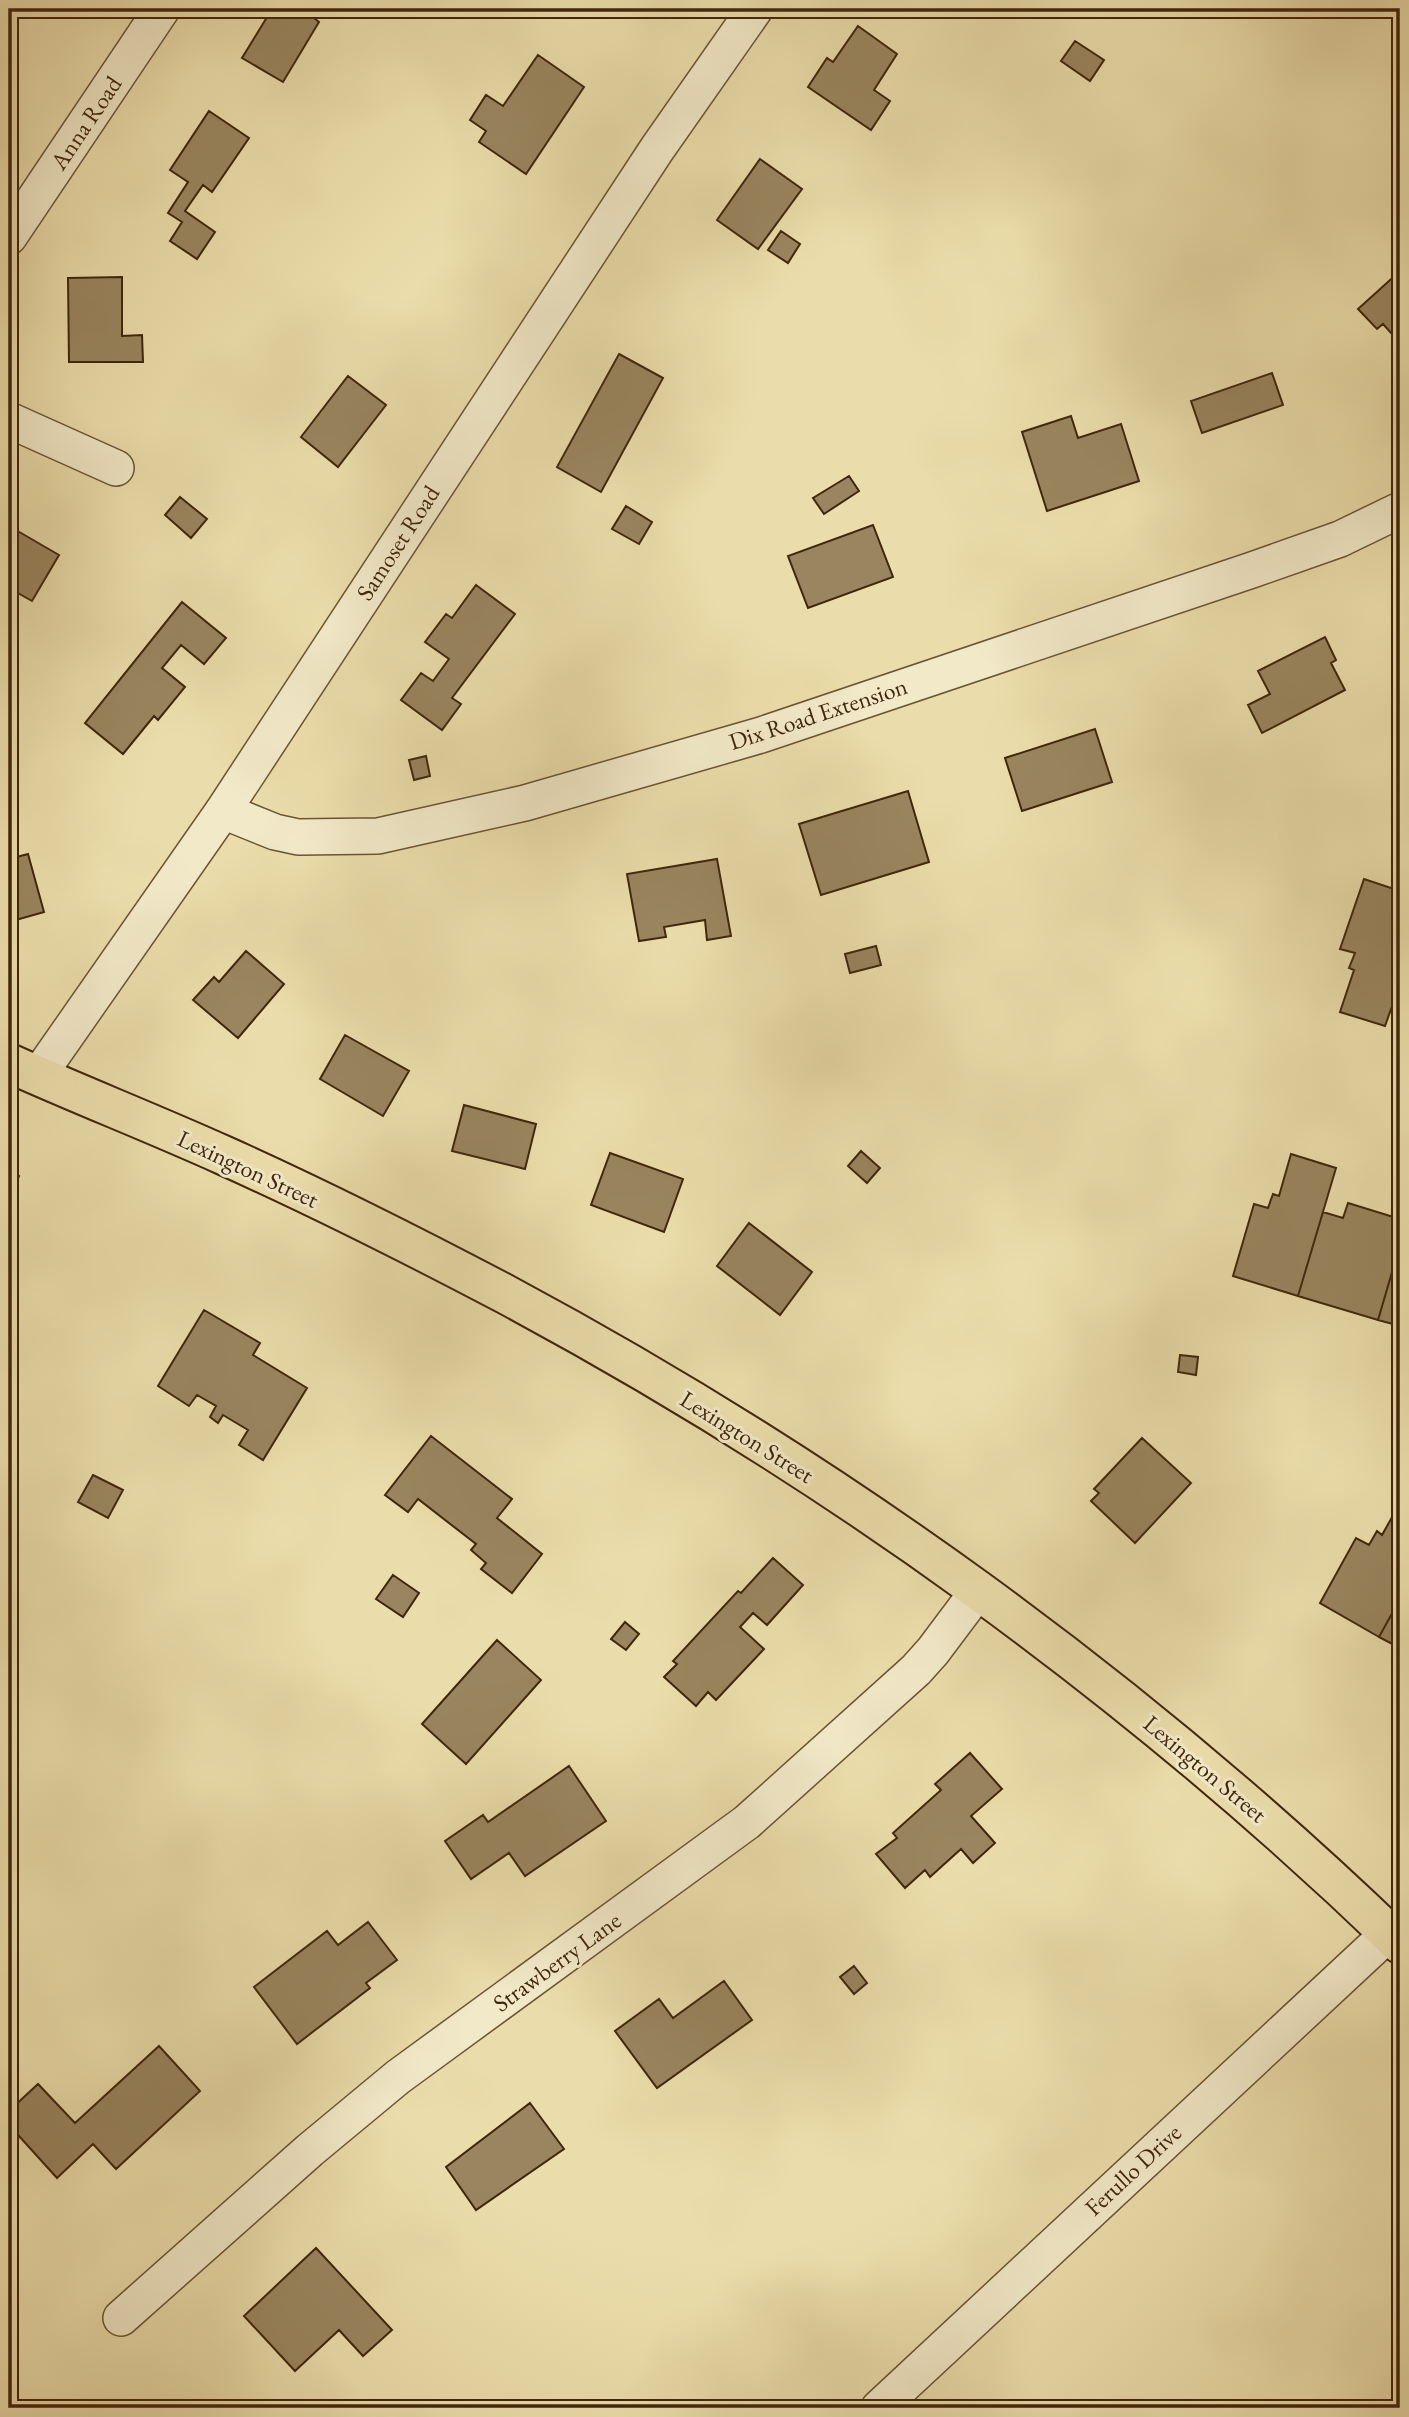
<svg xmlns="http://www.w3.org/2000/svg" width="1409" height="2417" font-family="'EB Garamond',serif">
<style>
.building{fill:#99855f;stroke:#40260c;stroke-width:2}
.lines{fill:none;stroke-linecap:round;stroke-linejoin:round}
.minor-casing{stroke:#6b5434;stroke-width:38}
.primary-casing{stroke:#40260c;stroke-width:42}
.minor{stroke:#f2e9c8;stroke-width:35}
.primary{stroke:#ebddab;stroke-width:38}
.labels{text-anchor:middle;stroke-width:6;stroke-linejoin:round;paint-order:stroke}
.street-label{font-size:24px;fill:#40260c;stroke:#f2e9c8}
</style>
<rect width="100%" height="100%" fill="#ebddab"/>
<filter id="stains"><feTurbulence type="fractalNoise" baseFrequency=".00286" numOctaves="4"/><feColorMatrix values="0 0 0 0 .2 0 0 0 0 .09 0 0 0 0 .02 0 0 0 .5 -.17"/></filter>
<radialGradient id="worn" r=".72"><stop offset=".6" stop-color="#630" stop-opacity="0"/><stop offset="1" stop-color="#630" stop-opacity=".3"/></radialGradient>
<path class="building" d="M 9,9 L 47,9 L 9,21 Z
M 272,9 L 319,9 L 314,18 L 319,22 L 283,82 L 242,58 Z
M 858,26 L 897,54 L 874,90 L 890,101 L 871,130 L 808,87 L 827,58 L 833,62 Z
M 1075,41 L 1104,60 L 1090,81 L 1061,61 Z
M 538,55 L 584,87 L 526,174 L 479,142 L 486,131 L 470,120 L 486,95 L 503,106 Z
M 209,111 L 249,138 L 212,192 L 203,185 L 185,211 L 215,232 L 197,259 L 170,241 L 182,222 L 168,213 L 188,182 L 170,170 Z
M 760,159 L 802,189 L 758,249 L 717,220 Z
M 781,231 L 800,244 L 788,263 L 768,250 Z
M 1400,271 L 1400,343 L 1383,324 L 1377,329 L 1358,309 Z
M 122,277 L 122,336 L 142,335 L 143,362 L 69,362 L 68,278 Z
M 619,354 L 663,378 L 601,492 L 557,467 Z
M 1272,373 L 1283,405 L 1202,433 L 1191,401 Z
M 348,376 L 386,405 L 338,467 L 301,437 Z
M 1071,416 L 1078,438 L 1121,424 L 1139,481 L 1047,511 L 1022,432 Z
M 849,476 L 859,491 L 824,514 L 813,498 Z
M 180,497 L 207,519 L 191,538 L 165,515 Z
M 626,506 L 652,522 L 639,544 L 612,529 Z
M 873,525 L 893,577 L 808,608 L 788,556 Z
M 9,526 L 59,555 L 32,601 L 9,588 Z
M 476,585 L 515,614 L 452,698 L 461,704 L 442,730 L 401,700 L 421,673 L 433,681 L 449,659 L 425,642 L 446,614 L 452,618 Z
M 182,602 L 226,638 L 204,664 L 181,645 L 162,668 L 185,687 L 158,720 L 154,716 L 123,754 L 85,723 Z
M 1325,637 L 1336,660 L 1331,663 L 1345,690 L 1262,733 L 1248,705 L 1270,694 L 1258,671 Z
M 1095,729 L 1112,782 L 1022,811 L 1005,758 Z
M 426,756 L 430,776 L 414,780 L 409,760 Z
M 908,791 L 929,862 L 821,895 L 799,824 Z
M 28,854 L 44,912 L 9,922 L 9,859 Z
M 717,859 L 731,936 L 707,940 L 705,920 L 664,927 L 666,937 L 639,941 L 627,874 Z
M 1364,879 L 1400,891 L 1400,1000 L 1395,998 L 1385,1026 L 1340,1012 L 1354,970 L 1349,968 L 1355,953 L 1340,949 Z
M 876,946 L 881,965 L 850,973 L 845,954 Z
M 246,951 L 284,984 L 238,1038 L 193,1000 L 214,977 L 219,982 Z
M 345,1035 L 409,1071 L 383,1116 L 320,1079 Z
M 464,1105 L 536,1124 L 525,1169 L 452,1151 Z
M 861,1151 L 880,1168 L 867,1183 L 848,1166 Z
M 610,1153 L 683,1179 L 664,1232 L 591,1205 Z
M 1291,1154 L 1336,1168 L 1298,1296 L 1233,1276 L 1254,1204 L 1268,1208 L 1273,1194 L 1279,1196 Z
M 9,1171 L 19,1176 L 9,1201 Z
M 1348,1203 L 1400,1219 L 1400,1245 L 1378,1320 L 1298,1296 L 1323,1212 L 1343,1218 Z
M 749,1223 L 812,1272 L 780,1315 L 717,1266 Z
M 1400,1245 L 1400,1326 L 1378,1320 Z
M 204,1310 L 260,1343 L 253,1355 L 307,1388 L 263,1460 L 239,1445 L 248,1430 L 223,1415 L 218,1423 L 210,1417 L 216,1406 L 197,1395 L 189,1406 L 158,1386 Z
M 1180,1355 L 1198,1357 L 1196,1375 L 1178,1372 Z
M 431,1436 L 512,1499 L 497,1518 L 542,1554 L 512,1593 L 481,1569 L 486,1563 L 471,1550 L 476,1544 L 418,1499 L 408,1512 L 385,1495 Z
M 1142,1438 L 1191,1483 L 1135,1543 L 1091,1501 L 1099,1493 L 1094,1489 Z
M 93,1475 L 123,1490 L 108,1518 L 78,1502 Z
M 1400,1503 L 1400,1599 L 1379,1637 L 1320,1603 L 1356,1538 L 1369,1545 L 1377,1531 L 1382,1535 Z
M 773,1558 L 803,1585 L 767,1625 L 753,1613 L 740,1627 L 764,1649 L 716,1700 L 708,1692 L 696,1706 L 664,1677 L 677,1664 L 673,1661 L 738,1591 L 741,1593 Z
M 393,1575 L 419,1593 L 403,1617 L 376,1599 Z
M 1400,1599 L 1400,1648 L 1379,1637 Z
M 625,1622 L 639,1634 L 626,1650 L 611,1639 Z
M 497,1640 L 541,1680 L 466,1764 L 422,1724 Z
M 970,1753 L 1002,1789 L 971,1816 L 995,1843 L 973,1863 L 961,1849 L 930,1877 L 925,1870 L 905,1888 L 876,1854 L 897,1838 L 893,1833 L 941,1790 L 935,1784 Z
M 569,1766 L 606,1821 L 525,1876 L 509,1853 L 471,1879 L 445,1841 L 483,1815 L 488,1822 Z
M 368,1922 L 397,1960 L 366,1983 L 370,1988 L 297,2044 L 254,1987 L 327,1931 L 338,1945 Z
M 854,1966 L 867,1983 L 854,1994 L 840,1977 Z
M 724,1981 L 752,2020 L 657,2088 L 615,2031 L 659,1999 L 673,2018 Z
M 159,2046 L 200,2091 L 116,2169 L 93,2144 L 57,2178 L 9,2125 L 9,2111 L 38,2084 L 75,2123 Z
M 530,2103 L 564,2149 L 476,2210 L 446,2167 Z
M 316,2248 L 392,2330 L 363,2356 L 339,2330 L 295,2371 L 244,2316 Z"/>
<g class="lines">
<g class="minor-casing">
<path id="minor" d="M 9,237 L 162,9
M 9,420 L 116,468
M 223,811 L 275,832 L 298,837 L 378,836 L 525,803 L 761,735 L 1252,570 L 1340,539 L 1400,510
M 38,1076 L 223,811 L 657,149 L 755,9
M 121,2318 L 310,2150 L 398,2077 L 747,1822 L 916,1670 L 933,1651 L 978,1591
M 879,2408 L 1389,1933"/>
</g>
<g class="primary-casing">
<path id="primary" d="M 9,1063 C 80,1095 152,1123 223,1155 C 319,1198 414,1246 507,1295 C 832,1469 1135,1688 1400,1944"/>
</g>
<use href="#minor" class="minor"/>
<use href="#primary" class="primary"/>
</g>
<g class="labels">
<g class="street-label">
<text transform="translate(86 123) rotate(-56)" y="8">Anna Road</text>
<text transform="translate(398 543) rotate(-57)" y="8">Samoset Road</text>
<text transform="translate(818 714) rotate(-18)" y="8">Dix Road Extension</text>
<text transform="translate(248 1169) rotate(25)" y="8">Lexington Street</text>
<text transform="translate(747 1437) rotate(32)" y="8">Lexington Street</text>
<text transform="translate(1205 1769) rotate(40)" y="8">Lexington Street</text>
<text transform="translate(557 1962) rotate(-36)" y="8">Strawberry Lane</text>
<text transform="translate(1133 2170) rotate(-43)" y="8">Ferullo Drive</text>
</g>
</g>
<rect width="1409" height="2417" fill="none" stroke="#ebddab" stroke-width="35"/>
<rect x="10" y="10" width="1388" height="2396" fill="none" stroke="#40260c" stroke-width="3.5"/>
<rect x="18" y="18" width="1374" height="2382" fill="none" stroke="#40260c" stroke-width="2"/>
<rect width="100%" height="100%" filter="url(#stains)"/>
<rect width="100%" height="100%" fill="url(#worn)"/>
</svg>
